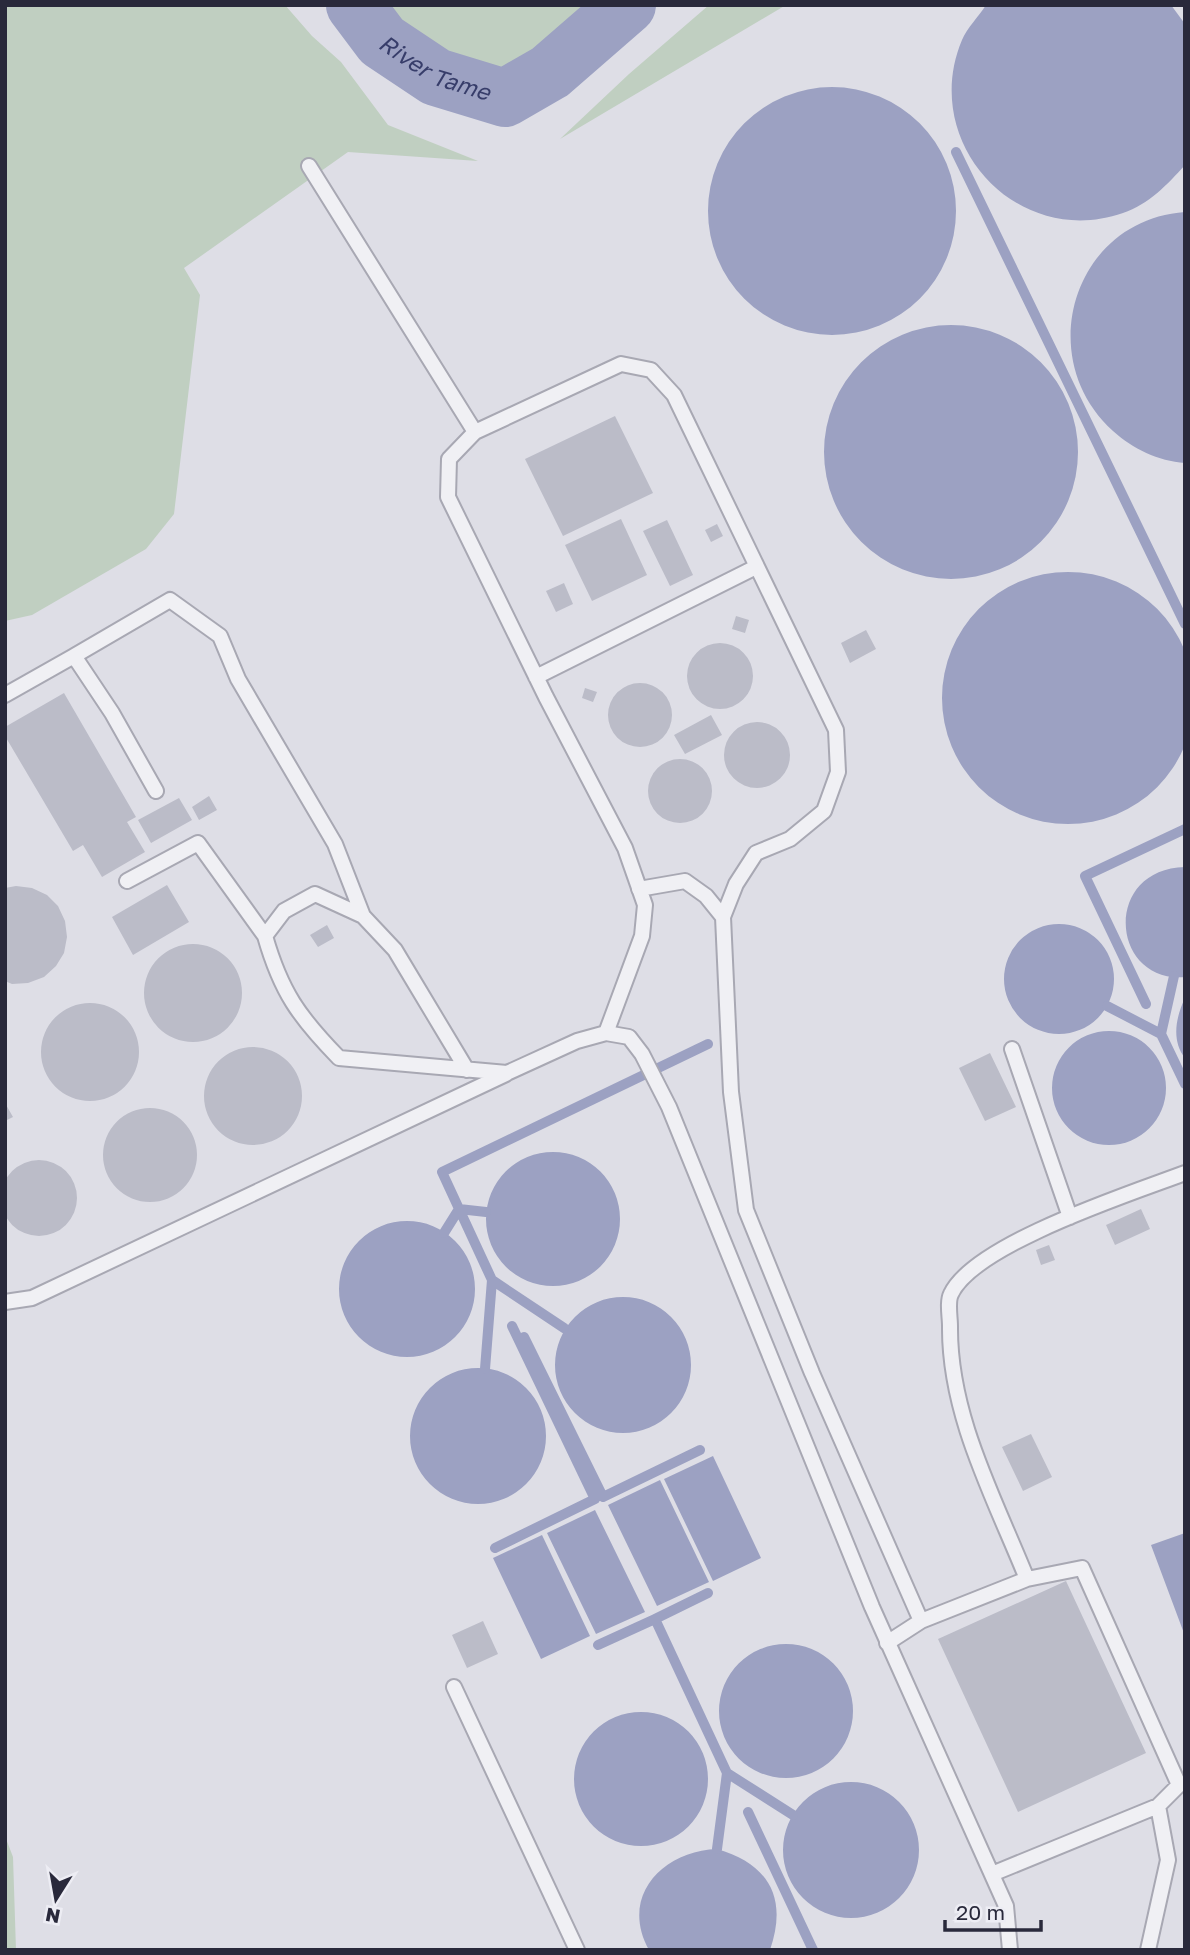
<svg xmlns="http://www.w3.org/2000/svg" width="1190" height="1955" font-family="'Golos Text',sans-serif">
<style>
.green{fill:#c0cfc1}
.water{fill:#9ca1c2}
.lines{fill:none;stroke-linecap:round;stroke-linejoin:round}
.stream{stroke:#9ca1c2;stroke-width:10}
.river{stroke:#9ca1c2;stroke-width:58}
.building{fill:#bbbcc8}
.service-casing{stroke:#a8a8b3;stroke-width:18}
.service{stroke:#f0f0f4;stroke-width:14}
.labels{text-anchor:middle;stroke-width:5;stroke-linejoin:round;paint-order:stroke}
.water-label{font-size:23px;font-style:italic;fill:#373d6a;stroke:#ededf4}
</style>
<rect width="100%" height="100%" fill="#dedee6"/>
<path class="green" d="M 5,5 L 285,5 L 312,36 L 341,62 L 388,125 L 478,161 L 348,152 L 184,268 L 200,295 L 174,514 L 146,549 L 32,615 L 5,621 Z
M 355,5 L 627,5 L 550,72 L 505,98 L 436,77 L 382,41 Z
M 709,5 L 786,5 L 560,139 L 629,74 Z
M 5,1836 L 13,1857 L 16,1950 L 5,1950 Z"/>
<path class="water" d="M 986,5 L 1171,5 L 1185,24 L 1185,165 C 1167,185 1149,204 1123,213 C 1017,250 919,142 962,40 C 967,28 979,16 986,5 Z
M708 211a124 124 0 1 1 248 0a124 124 0 1 1-248 0Z
M 1185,212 L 1185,463 C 1158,461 1133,449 1113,431 C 1032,358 1073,220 1185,212 Z
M824 452a127 127 0 1 1 254 0a127 127 0 1 1-254 0Z
M942 698a126 126 0 1 1 252 0a126 126 0 1 1-252 0Z
M 1185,867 L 1185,977 C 1110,983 1102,869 1185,867 Z
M1004 979a55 55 0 1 1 110 0a55 55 0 1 1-110 0Z
M 1185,998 L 1185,1058 C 1171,1040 1176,1017 1185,998 Z
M1052 1088a57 57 0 1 1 114 0a57 57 0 1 1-114 0Z
M486 1219a67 67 0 1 1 134 0a67 67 0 1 1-134 0Z
M339 1289a68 68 0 1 1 136 0a68 68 0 1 1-136 0Z
M555 1365a68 68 0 1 1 136 0a68 68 0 1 1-136 0Z
M410 1436a68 68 0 1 1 136 0a68 68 0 1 1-136 0Z
M 713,1456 L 761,1558 L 713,1581 L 664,1479 Z
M 660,1480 L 709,1582 L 657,1606 L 608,1505 Z
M 595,1510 L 645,1612 L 596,1634 L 547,1533 Z
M 1185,1533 L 1185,1636 L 1151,1545 Z
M 542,1535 L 590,1636 L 541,1659 L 493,1558 Z
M719 1711a67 67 0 1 1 134 0a67 67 0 1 1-134 0Z
M574 1779a67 67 0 1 1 134 0a67 67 0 1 1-134 0Z
M783 1850a68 68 0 1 1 136 0a68 68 0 1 1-136 0Z
M 717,1849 C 769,1864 788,1898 770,1950 L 649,1950 C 619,1896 663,1851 717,1849 Z"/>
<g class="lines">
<path class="stream" d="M 956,152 L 1185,624
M 1174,976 L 1161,1034 L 1185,1084
M 1146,1004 L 1085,876 L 1185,829
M 1107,1006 L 1161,1034
M 444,1233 L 459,1209 L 486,1212
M 492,1280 L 564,1328
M 524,1337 L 603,1497 L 700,1450
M 485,1369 L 492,1280 L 442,1172 L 708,1044
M 495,1548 L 595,1499 L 512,1326
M 708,1593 L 655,1619 L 727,1773 L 793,1815
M 598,1645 L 655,1619
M 748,1812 L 813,1950
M 717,1849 L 727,1773"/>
<path class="river" id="s1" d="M 355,5 L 382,41 L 436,77 L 505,98 L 550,72 L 627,5"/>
</g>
<path class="building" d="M 615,416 L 653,493 L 563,536 L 525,459 Z
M 621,519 L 647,575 L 592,601 L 565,545 Z
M 667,520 L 693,575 L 670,586 L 643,531 Z
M 717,524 L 723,536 L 711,542 L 705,530 Z
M 564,583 L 573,604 L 556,612 L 546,591 Z
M 736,616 L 749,620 L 745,633 L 732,629 Z
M 866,630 L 876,649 L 850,663 L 841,643 Z
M687 676a33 33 0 1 1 66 0a33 33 0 1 1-66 0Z
M608 715a32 32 0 1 1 64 0a32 32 0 1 1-64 0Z
M 585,688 L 597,692 L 593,702 L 582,698 Z
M 64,693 L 136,817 L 127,822 L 145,852 L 102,877 L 83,845 L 73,851 L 5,736 L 5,727 Z
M 711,715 L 722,735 L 685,754 L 674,735 Z
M724 755a33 33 0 1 1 66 0a33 33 0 1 1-66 0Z
M648 791a32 32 0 1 1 64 0a32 32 0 1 1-64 0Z
M 209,796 L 217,810 L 199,820 L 192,807 Z
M 179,798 L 192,820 L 151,843 L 138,820 Z
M 167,885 L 189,922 L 133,955 L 112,917 Z
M 16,886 L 32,888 L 47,895 L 58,906 L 65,921 L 67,937 L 64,953 L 56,966 L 44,977 L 28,983 L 12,984 L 5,981 L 5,888 Z
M 327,925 L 334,938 L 318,947 L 310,935 Z
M144 993a49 49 0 1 1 98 0a49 49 0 1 1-98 0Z
M41 1052a49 49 0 1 1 98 0a49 49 0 1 1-98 0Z
M204 1096a49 49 0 1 1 98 0a49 49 0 1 1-98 0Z
M 990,1053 L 1016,1107 L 985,1121 L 959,1068 Z
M 5,1103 L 13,1117 L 5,1121 Z
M103 1155a47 47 0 1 1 94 0a47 47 0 1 1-94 0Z
M1 1198a38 38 0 1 1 76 0a38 38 0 1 1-76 0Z
M 1141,1209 L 1150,1229 L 1115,1245 L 1106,1225 Z
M 1049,1245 L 1055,1260 L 1041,1265 L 1036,1250 Z
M 1031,1434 L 1052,1477 L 1023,1491 L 1002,1447 Z
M 1066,1581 L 1146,1753 L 1018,1812 L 938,1639 Z
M 483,1621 L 498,1654 L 467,1668 L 452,1635 Z"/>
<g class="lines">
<g class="service-casing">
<path id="service" d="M 309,166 L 475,432
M 74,656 L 170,600 L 220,636 L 238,679 L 335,844 L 363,916
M 536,677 L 756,567
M 5,695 L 74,656 L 112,713 L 156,791
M 127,881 L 198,843 L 265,936
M 639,889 L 685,881 L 706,896 L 723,917
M 606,1033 L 642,936 L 645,905 L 625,848 L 546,697 L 448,497 L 449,459 L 475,432 L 621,364 L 651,370 L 674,395 L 836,730 L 838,772 L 824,811 L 790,839 L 756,853 L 736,884 L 723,917 L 731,1092 L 746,1210 L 812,1373 L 921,1621
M 1012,1049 L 1070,1217
M 467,1070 L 395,950 L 363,916 L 315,894 L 284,911 L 265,936 C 281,992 299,1017 339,1058 L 507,1073 L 577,1041 L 606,1033 L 629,1037 L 642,1054 L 669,1107 L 872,1607 L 1006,1906 L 1010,1950
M 5,1302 L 32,1298 L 506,1074
M 1027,1579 L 1082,1568 L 1179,1785 L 1158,1806 L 1168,1860 L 1148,1950
M 887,1643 L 921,1621 L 1027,1579 C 994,1497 949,1415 950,1326 C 950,1317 947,1302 951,1294 C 974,1244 1132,1193 1185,1173
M 454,1687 L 577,1950
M 992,1874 L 1158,1806"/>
</g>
<use href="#service" class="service"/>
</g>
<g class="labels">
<g class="water-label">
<text dy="8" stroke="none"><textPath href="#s1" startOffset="105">River Tame</textPath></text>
</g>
</g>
<rect width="1190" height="1955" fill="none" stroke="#29293b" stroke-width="14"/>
<g transform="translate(56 1899) rotate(191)" stroke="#ededf4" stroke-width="5" paint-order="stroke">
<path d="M0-5L12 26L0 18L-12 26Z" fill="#29293b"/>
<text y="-10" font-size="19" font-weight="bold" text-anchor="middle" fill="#29293b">N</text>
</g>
<path d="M945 1920v10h96v-10" fill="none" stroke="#29293b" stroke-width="3.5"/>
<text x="956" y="1920" font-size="21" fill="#29293b" stroke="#ededf4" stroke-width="5" paint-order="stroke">20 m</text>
</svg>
